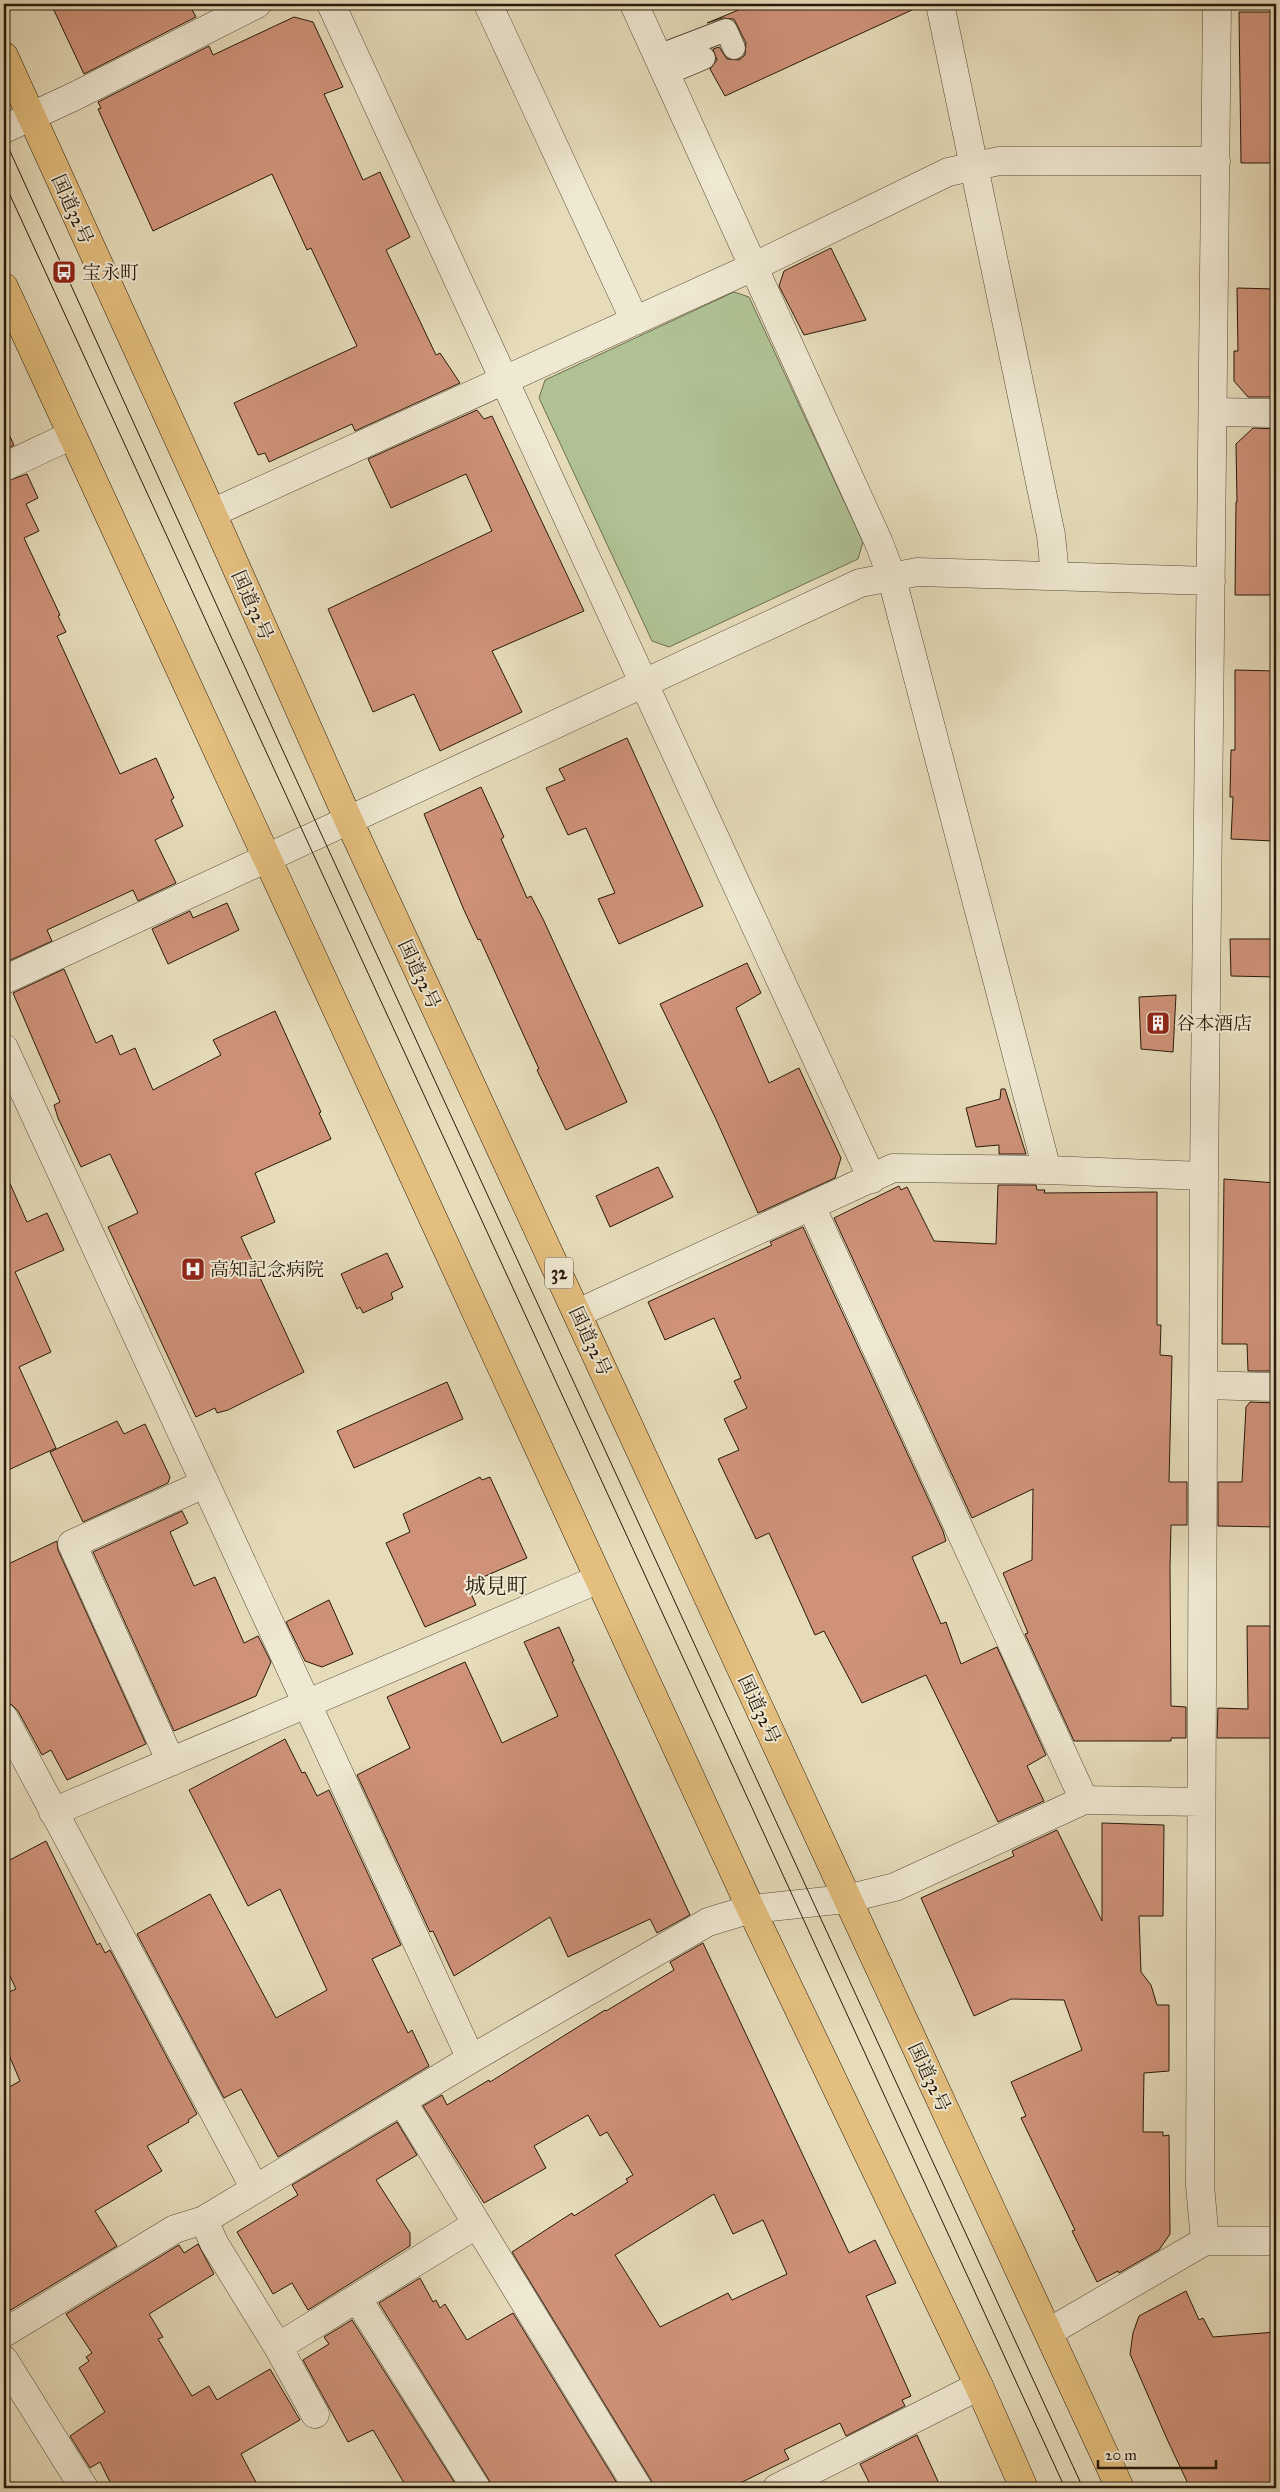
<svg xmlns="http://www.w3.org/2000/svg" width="1280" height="2492" font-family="'IM FELL Great Primer','Noto Serif JP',serif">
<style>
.green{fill:#b0c294;stroke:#6c6e4f}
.building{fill:#cf9279;stroke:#28190a;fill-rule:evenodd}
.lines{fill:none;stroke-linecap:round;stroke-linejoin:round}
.lane-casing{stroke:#584a36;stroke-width:24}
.street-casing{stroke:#584a36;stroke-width:29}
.highway-casing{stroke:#28190a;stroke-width:29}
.lane{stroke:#efe8d2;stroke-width:22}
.street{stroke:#efe8d2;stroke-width:28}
.highway{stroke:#e3be7d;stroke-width:28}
.tram{stroke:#28190a;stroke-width:1}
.labels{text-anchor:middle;stroke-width:4;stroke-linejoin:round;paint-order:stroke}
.shield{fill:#efe8d2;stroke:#645746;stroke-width:1}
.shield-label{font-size:18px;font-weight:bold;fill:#28190a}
.street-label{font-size:19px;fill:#28190a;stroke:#efe8d2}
.poi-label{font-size:19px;fill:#28190a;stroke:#efe8d2;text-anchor:start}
.quarter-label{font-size:21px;fill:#28190a;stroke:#efe8d2}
</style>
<rect width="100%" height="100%" fill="#e6dcba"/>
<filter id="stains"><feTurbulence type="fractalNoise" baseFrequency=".004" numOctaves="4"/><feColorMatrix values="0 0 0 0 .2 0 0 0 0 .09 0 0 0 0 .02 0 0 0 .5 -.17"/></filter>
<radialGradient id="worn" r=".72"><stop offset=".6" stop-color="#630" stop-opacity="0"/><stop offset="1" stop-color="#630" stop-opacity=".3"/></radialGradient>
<path class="green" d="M 734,292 L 749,297 L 863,542 L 858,559 L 669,647 L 652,641 L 539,398 L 545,380 Z"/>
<path class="building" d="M 51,4 L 189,4 L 196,17 L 84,74 Z
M 753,4 L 925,4 L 725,96 L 710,69 L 717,60 L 713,49 L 719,47 L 727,59 L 739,60 L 745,55 L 746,43 L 734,19 L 722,18 L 707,23 Z
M 1239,12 L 1276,12 L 1276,163 L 1241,163 Z
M 294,17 L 313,22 L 343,87 L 324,94 L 363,180 L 380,172 L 410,237 L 386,250 L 436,355 L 440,353 L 460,383 L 355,431 L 352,424 L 269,462 L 265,453 L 258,455 L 234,403 L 357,346 L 311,248 L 307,250 L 272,174 L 153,231 L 98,109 L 101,108 L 98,102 L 209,46 L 213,55 Z
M 831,248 L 866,320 L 804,335 L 779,286 L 784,271 Z
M 1237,288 L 1276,289 L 1276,397 L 1248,397 L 1234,381 L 1234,351 L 1238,351 Z
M 477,410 L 484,419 L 492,416 L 584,611 L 492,651 L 522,712 L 440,751 L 414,694 L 373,712 L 328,609 L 492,531 L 466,474 L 391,508 L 368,459 Z
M 4,424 L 14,445 L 4,450 Z
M 1253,428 L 1276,429 L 1276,595 L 1235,595 L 1236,502 L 1237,502 L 1236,444 Z
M 27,474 L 38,498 L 26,504 L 39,531 L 24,538 L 60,615 L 58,616 L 66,632 L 57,636 L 120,774 L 156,758 L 174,798 L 171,800 L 183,826 L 155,840 L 176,883 L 138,901 L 133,890 L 47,930 L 52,941 L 4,963 L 4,482 Z
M 1235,670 L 1276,671 L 1276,778 L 1273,841 L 1231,839 L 1233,797 L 1230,797 L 1231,750 L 1235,750 Z
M 627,738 L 703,906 L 619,944 L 598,899 L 615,893 L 586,828 L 568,835 L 546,788 L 565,780 L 559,769 Z
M 481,787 L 504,837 L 501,839 L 527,898 L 531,896 L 543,919 L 627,1102 L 566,1130 L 537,1070 L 539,1069 L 480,939 L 478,940 L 464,910 L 424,814 Z
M 227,903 L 239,930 L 168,964 L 152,929 L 190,911 L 193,918 Z
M 1230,939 L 1276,939 L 1276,977 L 1231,976 Z
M 747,963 L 761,993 L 736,1008 L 769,1083 L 799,1068 L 841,1158 L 835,1178 L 758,1213 L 715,1117 L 660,1004 Z
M 64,969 L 96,1043 L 112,1035 L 120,1055 L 135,1048 L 153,1090 L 221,1055 L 213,1040 L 275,1011 L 321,1112 L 319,1113 L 331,1139 L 255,1173 L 275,1222 L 241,1237 L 304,1372 L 228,1410 L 217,1413 L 215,1408 L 196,1417 L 108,1227 L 138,1213 L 110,1154 L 81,1167 L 58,1118 L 54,1105 L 60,1102 L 13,993 Z
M 1176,995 L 1173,1052 L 1141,1049 L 1139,997 Z
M 1001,1089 L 1005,1089 L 1026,1154 L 999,1154 L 999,1145 L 976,1147 L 966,1108 L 1000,1099 Z
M 658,1167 L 673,1197 L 610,1227 L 596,1196 Z
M 4,1170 L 27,1222 L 47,1213 L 64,1250 L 15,1272 L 51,1352 L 19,1367 L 56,1448 L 4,1472 Z
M 1224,1179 L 1276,1183 L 1276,1371 L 1248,1371 L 1247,1344 L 1222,1344 Z
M 998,1185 L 1036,1185 L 1037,1190 L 1045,1190 L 1044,1193 L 1157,1192 L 1157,1325 L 1161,1325 L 1160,1355 L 1172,1356 L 1169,1482 L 1187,1482 L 1187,1525 L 1171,1525 L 1170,1566 L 1171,1706 L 1186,1707 L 1186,1738 L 1171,1738 L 1171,1741 L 1074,1741 L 1025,1634 L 1028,1633 L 1003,1573 L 1032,1560 L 1033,1489 L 972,1518 L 834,1218 L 899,1186 L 901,1190 L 907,1187 L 934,1241 L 996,1244 Z
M 803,1227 L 943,1531 L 946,1541 L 912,1557 L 941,1624 L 946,1622 L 961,1664 L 997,1647 L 1046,1755 L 1027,1766 L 1044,1801 L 998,1822 L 926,1675 L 862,1703 L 824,1631 L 815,1635 L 769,1533 L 756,1539 L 718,1459 L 739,1450 L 724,1419 L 747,1408 L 734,1381 L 741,1378 L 714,1318 L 665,1340 L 648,1302 L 772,1245 L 770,1242 Z
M 387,1253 L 403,1287 L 391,1293 L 393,1299 L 363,1313 L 360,1307 L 357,1309 L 341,1274 Z
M 447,1382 L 463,1419 L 354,1468 L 337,1431 Z
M 1250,1402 L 1276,1403 L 1276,1527 L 1218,1526 L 1218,1482 L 1242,1482 L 1246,1407 Z
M 117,1421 L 124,1434 L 145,1424 L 170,1477 L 168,1483 L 83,1522 L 50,1452 Z
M 480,1477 L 482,1480 L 490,1477 L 527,1558 L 467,1584 L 476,1605 L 425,1627 L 386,1543 L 410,1532 L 403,1514 Z
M 182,1511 L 188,1523 L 170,1532 L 194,1586 L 215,1577 L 244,1643 L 258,1636 L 271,1662 L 256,1696 L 174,1731 L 93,1552 Z
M 57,1541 L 58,1550 L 146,1744 L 67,1780 L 51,1750 L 42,1755 L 18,1711 L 12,1705 L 4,1702 L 4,1566 Z
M 329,1600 L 353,1654 L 322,1667 L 305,1661 L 286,1622 Z
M 1247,1626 L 1276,1626 L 1276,1738 L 1217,1738 L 1218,1708 L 1248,1709 Z
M 559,1627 L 574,1661 L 572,1662 L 690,1915 L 657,1933 L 650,1919 L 568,1957 L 550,1917 L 454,1976 L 433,1931 L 430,1932 L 357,1775 L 410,1748 L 387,1697 L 465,1662 L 502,1743 L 558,1716 L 524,1642 Z
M 285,1739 L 302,1773 L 305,1772 L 317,1796 L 329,1790 L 401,1945 L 372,1959 L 408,2033 L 412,2030 L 429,2066 L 278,2157 L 241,2089 L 224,2098 L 137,1934 L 210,1894 L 276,2018 L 327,1990 L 280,1889 L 248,1906 L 189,1790 Z
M 1102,1823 L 1164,1825 L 1163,1916 L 1139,1916 L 1141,1972 L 1151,1985 L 1157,2005 L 1169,2005 L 1169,2071 L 1144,2073 L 1143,2132 L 1163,2132 L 1163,2136 L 1169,2135 L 1170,2234 L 1159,2250 L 1119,2273 L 1118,2271 L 1097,2282 L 1072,2231 L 1075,2230 L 1021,2118 L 1026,2116 L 1011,2082 L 1082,2050 L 1064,2000 L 1011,1999 L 974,2016 L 921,1898 L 1014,1856 L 1012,1851 L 1057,1830 L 1102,1921 Z
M 46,1841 L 97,1945 L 100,1943 L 105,1953 L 110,1950 L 197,2114 L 188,2120 L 189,2122 L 147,2146 L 162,2171 L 95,2211 L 117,2246 L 4,2314 L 4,2090 L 20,2081 L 4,2043 L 4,1994 L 16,1989 L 4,1963 L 4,1863 Z
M 703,1943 L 849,2253 L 875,2240 L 896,2283 L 866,2296 L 911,2396 L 902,2400 L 905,2406 L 846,2436 L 840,2423 L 784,2450 L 789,2459 L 730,2488 L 654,2488 L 651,2480 L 512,2252 L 572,2213 L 574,2216 L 628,2182 L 626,2179 L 633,2175 L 607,2132 L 600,2136 L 588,2115 L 534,2146 L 546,2168 L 484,2203 L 423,2106 L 442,2095 L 447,2105 L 489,2080 L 490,2082 L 605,2010 L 606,2011 L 674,1970 L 670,1962 ZM 714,2194 L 733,2234 L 763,2220 L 787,2274 L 732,2300 L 728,2293 L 660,2327 L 615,2255 Z
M 397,2122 L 417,2155 L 376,2180 L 410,2233 L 410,2246 L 308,2310 L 292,2283 L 273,2294 L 237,2232 L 298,2195 L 292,2185 Z
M 198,2244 L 214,2274 L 149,2314 L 163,2337 L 158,2339 L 192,2396 L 209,2386 L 217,2400 L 270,2369 L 300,2420 L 241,2454 L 259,2488 L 113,2488 L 100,2462 L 90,2468 L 70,2436 L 105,2412 L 79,2368 L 89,2361 L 86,2357 L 92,2353 L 66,2314 L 179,2245 L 184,2253 Z
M 420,2278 L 433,2302 L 436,2300 L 440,2308 L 445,2304 L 467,2340 L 513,2313 L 620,2488 L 492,2488 L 489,2480 L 379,2303 Z
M 1186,2291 L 1199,2320 L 1203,2318 L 1213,2337 L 1276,2332 L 1276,2488 L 1190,2488 L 1167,2439 L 1130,2354 L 1133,2333 L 1139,2316 Z
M 352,2320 L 458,2488 L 407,2488 L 373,2430 L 348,2442 L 303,2360 L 329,2344 L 324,2337 Z
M 917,2435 L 941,2488 L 872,2488 L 860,2464 Z"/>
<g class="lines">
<g class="lane-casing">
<path id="lane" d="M 658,56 L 726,30 L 734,48
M 666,74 L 704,58"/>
</g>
<g class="street-casing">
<path id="street" d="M 331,4 L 872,1179
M 488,4 L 635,321
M 634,4 L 879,543 L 891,575 L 1047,1170
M 940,4 L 1051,535 L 1055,575
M 4,129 L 75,96 L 257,4
M 1213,412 L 1276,413
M 4,467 L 72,435
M 212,513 L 753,267 L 948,172 L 999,161 L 1216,161
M 4,980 L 860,583 L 917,572 L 1211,581
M 4,1048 L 471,2059
M 811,1206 L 1084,1800
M 578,1313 L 893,1168 L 1047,1170 L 1204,1176
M 1204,1385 L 1276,1387
M 4,1718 L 255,2189
M 171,1762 L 72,1544 L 204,1484
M 53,1812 L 599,1579
M 402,2101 L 638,2488
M 204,2220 L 214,2243 L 278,2347 L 315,2414
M 1205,2241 L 1200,2185 L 1204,1176 L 1217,4
M 357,2298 L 476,2488
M 1049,2332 L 1205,2241 L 1276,2241
M 4,2333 L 175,2229 L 204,2220 L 471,2059 L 708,1922 L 751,1909 L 846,1899 L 895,1887 L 1084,1800 L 1201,1802
M 278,2347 L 477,2224
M 4,2360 L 84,2488
M 777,2488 L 979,2386"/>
</g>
<g class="highway-casing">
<path id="highway" d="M 4,56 L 212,513 L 349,821 L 1120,2488
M 4,287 L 751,1909 L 979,2386 L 1024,2488"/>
</g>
<use href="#lane" class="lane"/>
<use href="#street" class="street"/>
<use href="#highway" class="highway"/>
<path class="tram" d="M 4,138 L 284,753 L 1083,2488
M 4,182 L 1065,2488"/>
</g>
<defs>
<g id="bus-square" transform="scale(1.25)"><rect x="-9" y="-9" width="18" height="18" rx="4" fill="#8f2418" stroke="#efe8d2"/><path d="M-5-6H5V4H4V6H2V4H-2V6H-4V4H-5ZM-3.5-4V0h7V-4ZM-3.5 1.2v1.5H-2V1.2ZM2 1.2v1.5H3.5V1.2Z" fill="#fff"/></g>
<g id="building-square" transform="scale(1.25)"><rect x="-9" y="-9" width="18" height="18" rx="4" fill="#8f2418" stroke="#efe8d2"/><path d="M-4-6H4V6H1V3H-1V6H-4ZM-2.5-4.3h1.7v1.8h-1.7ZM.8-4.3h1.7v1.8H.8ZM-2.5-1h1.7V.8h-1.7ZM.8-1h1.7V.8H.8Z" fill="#fff"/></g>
<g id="hospital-square" transform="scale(1.25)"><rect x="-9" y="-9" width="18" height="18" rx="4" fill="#8f2418" stroke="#efe8d2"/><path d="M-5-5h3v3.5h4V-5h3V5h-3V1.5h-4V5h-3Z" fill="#fff"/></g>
</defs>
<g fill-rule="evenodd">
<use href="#bus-square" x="64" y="272"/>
<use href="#building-square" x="1158" y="1023"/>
<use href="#hospital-square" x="193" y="1269"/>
</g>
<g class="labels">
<rect class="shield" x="545" y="1257.5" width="28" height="31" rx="4"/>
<g class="shield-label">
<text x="559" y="1279">32</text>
</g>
<g class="street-label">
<text transform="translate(73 209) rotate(66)" y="7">国道32号</text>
<text transform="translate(253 605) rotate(66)" y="7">国道32号</text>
<text transform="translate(420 974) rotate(65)" y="7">国道32号</text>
<text transform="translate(591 1341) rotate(65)" y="7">国道32号</text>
<text transform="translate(760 1709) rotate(65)" y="7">国道32号</text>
<text transform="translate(930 2077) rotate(65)" y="7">国道32号</text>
</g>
<g class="poi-label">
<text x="82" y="279">宝永町</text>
<text x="1176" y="1030">谷本酒店</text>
<text x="210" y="1276">高知記念病院</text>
</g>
<g class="quarter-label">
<text x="496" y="1593">城見町</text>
</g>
</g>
<rect width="1280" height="2492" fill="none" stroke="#e6dcba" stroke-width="20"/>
<rect x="5" y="5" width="1270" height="2482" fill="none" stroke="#28190a" stroke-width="2.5"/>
<rect x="10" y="10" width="1260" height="2472" fill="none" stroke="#28190a"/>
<path d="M1098 2460v8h118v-8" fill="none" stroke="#28190a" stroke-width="2.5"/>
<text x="1105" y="2460" font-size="15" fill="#28190a" stroke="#efe8d2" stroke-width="4" paint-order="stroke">20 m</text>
<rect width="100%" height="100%" filter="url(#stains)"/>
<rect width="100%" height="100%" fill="url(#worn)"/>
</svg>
